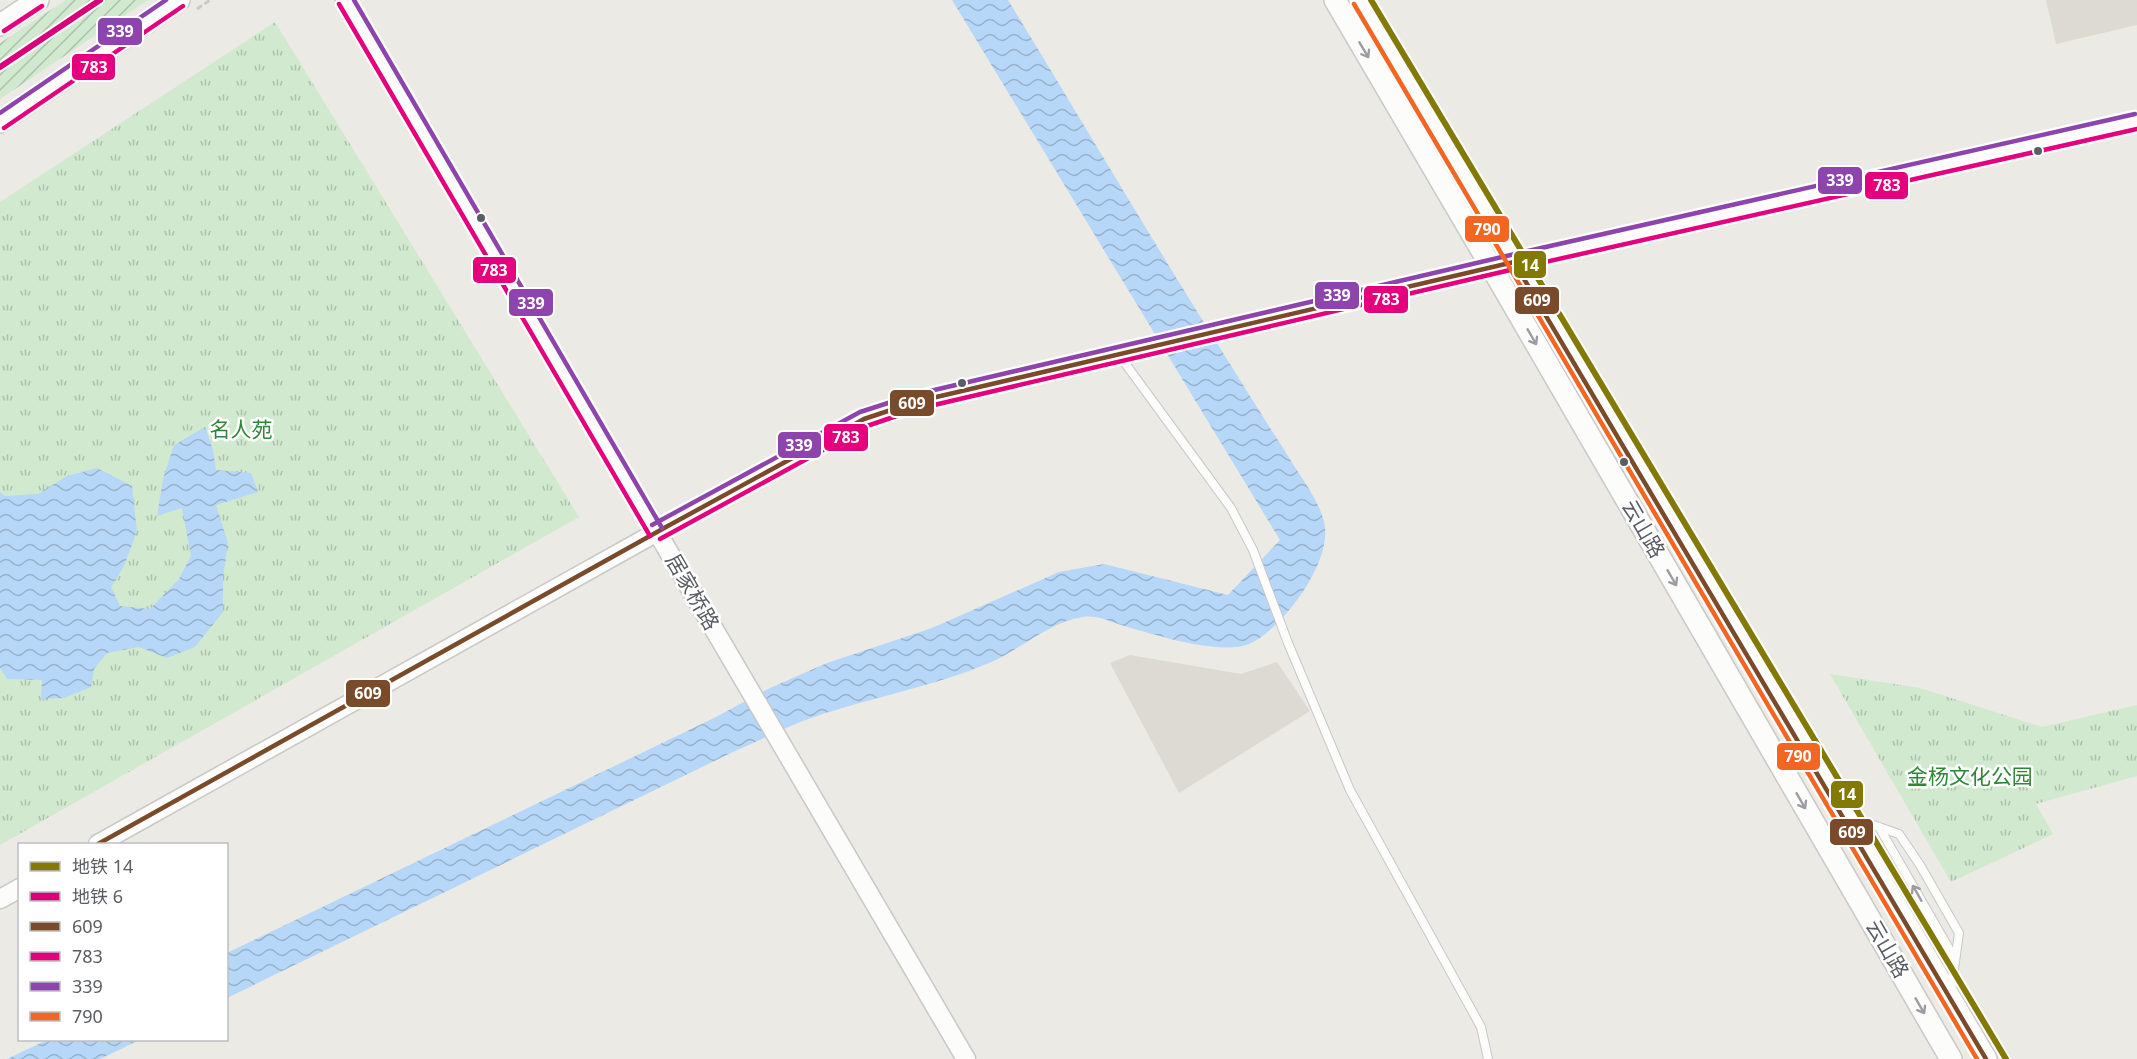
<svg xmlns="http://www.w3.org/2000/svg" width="2137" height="1059" font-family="'Noto Sans','Noto Sans SC',sans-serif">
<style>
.education{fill:#dcdad2}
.park{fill:url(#park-tufts)}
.garden{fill:url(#garden-furrows)}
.water{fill:url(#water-waves)}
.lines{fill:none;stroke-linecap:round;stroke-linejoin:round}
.service-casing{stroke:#c7c8c7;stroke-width:10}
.tertiary-casing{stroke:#c7c8c7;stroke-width:21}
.secondary-casing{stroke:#c8c9c8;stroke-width:24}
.path{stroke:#c7ccca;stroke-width:3;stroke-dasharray:6 3;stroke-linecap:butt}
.service{stroke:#fcfcfb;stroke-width:8}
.tertiary{stroke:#fcfcfb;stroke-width:18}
.secondary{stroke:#fcfcfb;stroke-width:21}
.bus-1-casing{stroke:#fff;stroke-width:9}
.bus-2-casing{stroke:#fff;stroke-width:9}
.bus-3-casing{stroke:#fff;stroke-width:9}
.bus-4-casing{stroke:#fff;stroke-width:9}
.bus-1{stroke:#7a4b2a;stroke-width:4.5}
.bus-2{stroke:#e5007d;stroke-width:4.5}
.bus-3{stroke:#8e44ad;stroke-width:4.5}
.bus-4{stroke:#f26522;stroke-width:4.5}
.metro-1-casing{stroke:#fff;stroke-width:10}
.metro-2-casing{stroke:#fff;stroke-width:10}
.metro-1{stroke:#827a04;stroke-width:6}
.metro-2{stroke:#d9017a;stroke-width:6}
.oneway{stroke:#9b9da0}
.bus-dot{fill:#5a5d64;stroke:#fff;stroke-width:2}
.labels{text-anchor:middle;stroke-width:5;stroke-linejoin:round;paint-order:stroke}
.park-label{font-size:21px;fill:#2e8738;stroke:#fff}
.street-label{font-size:21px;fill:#5a5d64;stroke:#fff}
.line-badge{stroke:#fff;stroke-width:2}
.badge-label{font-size:16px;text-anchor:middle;font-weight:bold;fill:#fff}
</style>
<defs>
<pattern id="park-tufts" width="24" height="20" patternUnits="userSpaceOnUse" patternTransform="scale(1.5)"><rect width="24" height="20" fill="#d1e9cf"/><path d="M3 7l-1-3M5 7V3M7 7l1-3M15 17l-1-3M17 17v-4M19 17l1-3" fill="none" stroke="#adc0ac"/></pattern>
<pattern id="garden-furrows" width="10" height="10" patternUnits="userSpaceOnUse" patternTransform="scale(1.5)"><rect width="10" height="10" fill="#d1e9cf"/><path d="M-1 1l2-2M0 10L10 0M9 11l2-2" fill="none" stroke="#adc0ac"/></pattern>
<pattern id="water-waves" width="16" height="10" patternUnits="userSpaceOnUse" patternTransform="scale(1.5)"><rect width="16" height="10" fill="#b6d7f7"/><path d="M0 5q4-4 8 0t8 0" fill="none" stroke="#97b2cc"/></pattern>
</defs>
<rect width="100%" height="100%" fill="#ebeae4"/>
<path class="education" d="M 2046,0 L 2137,0 L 2137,25 L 2056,44 Z
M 1130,655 L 1241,674 L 1277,662 L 1310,711 L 1179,793 L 1110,663 Z"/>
<path class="park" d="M 275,22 L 579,517 L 0,845 L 0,202 Z
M 1830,674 L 1920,688 L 2042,727 L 2137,705 L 2137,776 L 2036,804 L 2053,834 L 1951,882 Z"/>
<path class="garden" d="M 66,0 L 148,0 L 0,99 L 0,43 Z"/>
<path class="water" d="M 952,0 L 1008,0 C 1082,121 1154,244 1230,364 C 1251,398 1272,431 1293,464 C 1304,482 1319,501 1324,522 C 1334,560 1283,629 1249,644 C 1220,656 1152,634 1121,625 C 1109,621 1096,615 1083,617 C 1049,622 1020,650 989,663 C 932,687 872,697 814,717 C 787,726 761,740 735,751 L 227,998 L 227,953 L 714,718 L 770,688 L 827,663 L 932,628 L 1059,572 L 1104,564 L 1228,595 L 1280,540 Z
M 205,427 L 213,450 L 216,470 L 251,473 L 258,492 L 216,505 L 228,543 L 223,577 L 223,612 L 195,647 L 167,658 L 139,647 L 107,653 L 94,669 L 91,687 L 64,698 L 41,699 L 42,680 L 7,679 L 0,668 L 0,492 L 5,496 L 38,494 L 67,476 L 97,468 L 132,486 L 137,531 L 124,566 L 111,587 L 120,606 L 150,609 L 179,579 L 191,556 L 182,508 L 157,516 L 163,479 L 174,445 Z
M 47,1040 L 140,1040 L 100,1059 L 7,1059 Z"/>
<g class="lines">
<g class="service-casing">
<path id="service" d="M 1119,355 L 1231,508 L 1253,550 L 1288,643 L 1350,790 L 1481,1027 L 1488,1059
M 1847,816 L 1899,834 L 1920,865 L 1959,933 L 1951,990
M 1879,827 L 1955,959"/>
</g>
<g class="tertiary-casing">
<path id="tertiary" d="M 345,0 L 966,1059
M 98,844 L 666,527 L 864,419 L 915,402 L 1521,260 L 2137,121
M 0,899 L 20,888"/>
</g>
<g class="secondary-casing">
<path id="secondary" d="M 1335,0 L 1492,268 L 1951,1059
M 1360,0 L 1659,504 L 1986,1059
M 0,25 L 38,0
M 0,122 L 179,0"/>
</g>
<path class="path" d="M 197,9 L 210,0"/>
<use href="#service" class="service"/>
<use href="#tertiary" class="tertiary"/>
<use href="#secondary" class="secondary"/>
<g class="bus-1-casing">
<path id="bus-1" d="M 98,844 L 666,527 L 864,419 L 915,402 L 1514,262 L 1986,1059"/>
</g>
<g class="bus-2-casing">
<path id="bus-2" d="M 339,4 L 650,536
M 4,31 L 42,6
M 4,128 L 183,6
M 660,539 L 867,426 L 917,409 L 1523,267 L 2137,129"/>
</g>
<g class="bus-3-casing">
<path id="bus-3" d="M 354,0 L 662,528
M 0,113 L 166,0
M 652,525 L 860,412 L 913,395 L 1519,253 L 2135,114"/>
</g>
<g class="bus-4-casing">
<path id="bus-4" d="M 1354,4 L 1977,1059"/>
</g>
<use href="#bus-1" class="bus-1"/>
<use href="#bus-2" class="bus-2"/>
<use href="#bus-3" class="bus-3"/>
<use href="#bus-4" class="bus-4"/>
<g class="metro-1-casing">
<path id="metro-1" d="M 1371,0 L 2006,1059"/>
</g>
<g class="metro-2-casing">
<path id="metro-2" d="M 0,67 L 100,0"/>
</g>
<use href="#metro-1" class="metro-1"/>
<use href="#metro-2" class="metro-2"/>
</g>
<defs><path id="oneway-shaft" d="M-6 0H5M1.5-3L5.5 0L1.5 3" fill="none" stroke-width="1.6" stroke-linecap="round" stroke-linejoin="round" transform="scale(1.5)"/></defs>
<g class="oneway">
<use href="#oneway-shaft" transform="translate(1364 50) rotate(59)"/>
<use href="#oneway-shaft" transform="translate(1532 337) rotate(60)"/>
<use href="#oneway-shaft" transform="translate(1672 578) rotate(60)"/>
<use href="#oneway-shaft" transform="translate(1801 801) rotate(60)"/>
<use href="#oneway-shaft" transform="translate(1917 893) rotate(-120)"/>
<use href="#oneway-shaft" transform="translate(1920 1006) rotate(60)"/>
</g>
<g class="bus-dot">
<circle cx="2038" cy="151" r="5"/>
<circle cx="481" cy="218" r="5"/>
<circle cx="962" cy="383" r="5"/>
<circle cx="1624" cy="462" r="5"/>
</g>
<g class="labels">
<g class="park-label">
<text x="241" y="437">名人苑</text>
<text x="1970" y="784">金杨文化公园</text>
</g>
<g class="street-label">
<text transform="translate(1643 529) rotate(60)" y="7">云山路</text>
<text transform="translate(692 592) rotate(60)" y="7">居家桥路</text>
<text transform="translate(1887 949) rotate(60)" y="7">云山路</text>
</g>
</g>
<g class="line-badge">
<rect x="97" y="17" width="46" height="29" rx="6" fill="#8e44ad"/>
<rect x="71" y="53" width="45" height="28" rx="6" fill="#e5007d"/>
<rect x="1817" y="166" width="46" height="29" rx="6" fill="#8e44ad"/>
<rect x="1864" y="171" width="45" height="29" rx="6" fill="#e5007d"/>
<rect x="1464" y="215" width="46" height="28" rx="6" fill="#f26522"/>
<rect x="1513" y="250" width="34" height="29" rx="6" fill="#827a04"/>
<rect x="472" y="256" width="45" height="28" rx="6" fill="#e5007d"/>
<rect x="1314" y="281" width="46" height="29" rx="6" fill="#8e44ad"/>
<rect x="1363" y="285" width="46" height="29" rx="6" fill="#e5007d"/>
<rect x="1514" y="286" width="46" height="29" rx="6" fill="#7a4b2a"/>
<rect x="508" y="288" width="46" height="29" rx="6" fill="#8e44ad"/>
<rect x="889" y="389" width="46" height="28" rx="6" fill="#7a4b2a"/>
<rect x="823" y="423" width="46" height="29" rx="6" fill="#e5007d"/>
<rect x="777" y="431" width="45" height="28" rx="6" fill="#8e44ad"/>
<rect x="345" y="679" width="46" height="29" rx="6" fill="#7a4b2a"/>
<rect x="1776" y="742" width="45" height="29" rx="6" fill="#f26522"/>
<rect x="1830" y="780" width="34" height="29" rx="6" fill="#827a04"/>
<rect x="1829" y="818" width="45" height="28" rx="6" fill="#7a4b2a"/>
</g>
<g class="badge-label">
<text x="120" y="37">339</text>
<text x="94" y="73">783</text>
<text x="1840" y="186">339</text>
<text x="1887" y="191">783</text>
<text x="1487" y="235">790</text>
<text x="1530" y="271">14</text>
<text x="494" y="276">783</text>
<text x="1337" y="301">339</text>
<text x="1386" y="305">783</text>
<text x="1537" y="306">609</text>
<text x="531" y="309">339</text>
<text x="912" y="409">609</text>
<text x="846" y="443">783</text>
<text x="799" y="451">339</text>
<text x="368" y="699">609</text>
<text x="1798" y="762">790</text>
<text x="1847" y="800">14</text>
<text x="1852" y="838">609</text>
</g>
<rect x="18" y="843" width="210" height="198" fill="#ffffff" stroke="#bdbec1" stroke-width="1.5"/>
<rect x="30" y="862" width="30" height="9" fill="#827a04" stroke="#bdbec1" stroke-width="1.5"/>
<text x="72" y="873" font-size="18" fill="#5a5d64">地铁 14</text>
<rect x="30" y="892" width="30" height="9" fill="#d9017a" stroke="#bdbec1" stroke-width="1.5"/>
<text x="72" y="903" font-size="18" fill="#5a5d64">地铁 6</text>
<rect x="30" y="922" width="30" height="9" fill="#7a4b2a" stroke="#bdbec1" stroke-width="1.5"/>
<text x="72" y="933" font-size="18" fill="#5a5d64">609</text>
<rect x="30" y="952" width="30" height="9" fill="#e5007d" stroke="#bdbec1" stroke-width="1.5"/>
<text x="72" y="963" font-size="18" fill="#5a5d64">783</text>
<rect x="30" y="982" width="30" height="9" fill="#8e44ad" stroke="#bdbec1" stroke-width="1.5"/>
<text x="72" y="993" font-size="18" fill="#5a5d64">339</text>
<rect x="30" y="1012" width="30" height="9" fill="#f26522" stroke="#bdbec1" stroke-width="1.5"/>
<text x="72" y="1023" font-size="18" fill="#5a5d64">790</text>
</svg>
